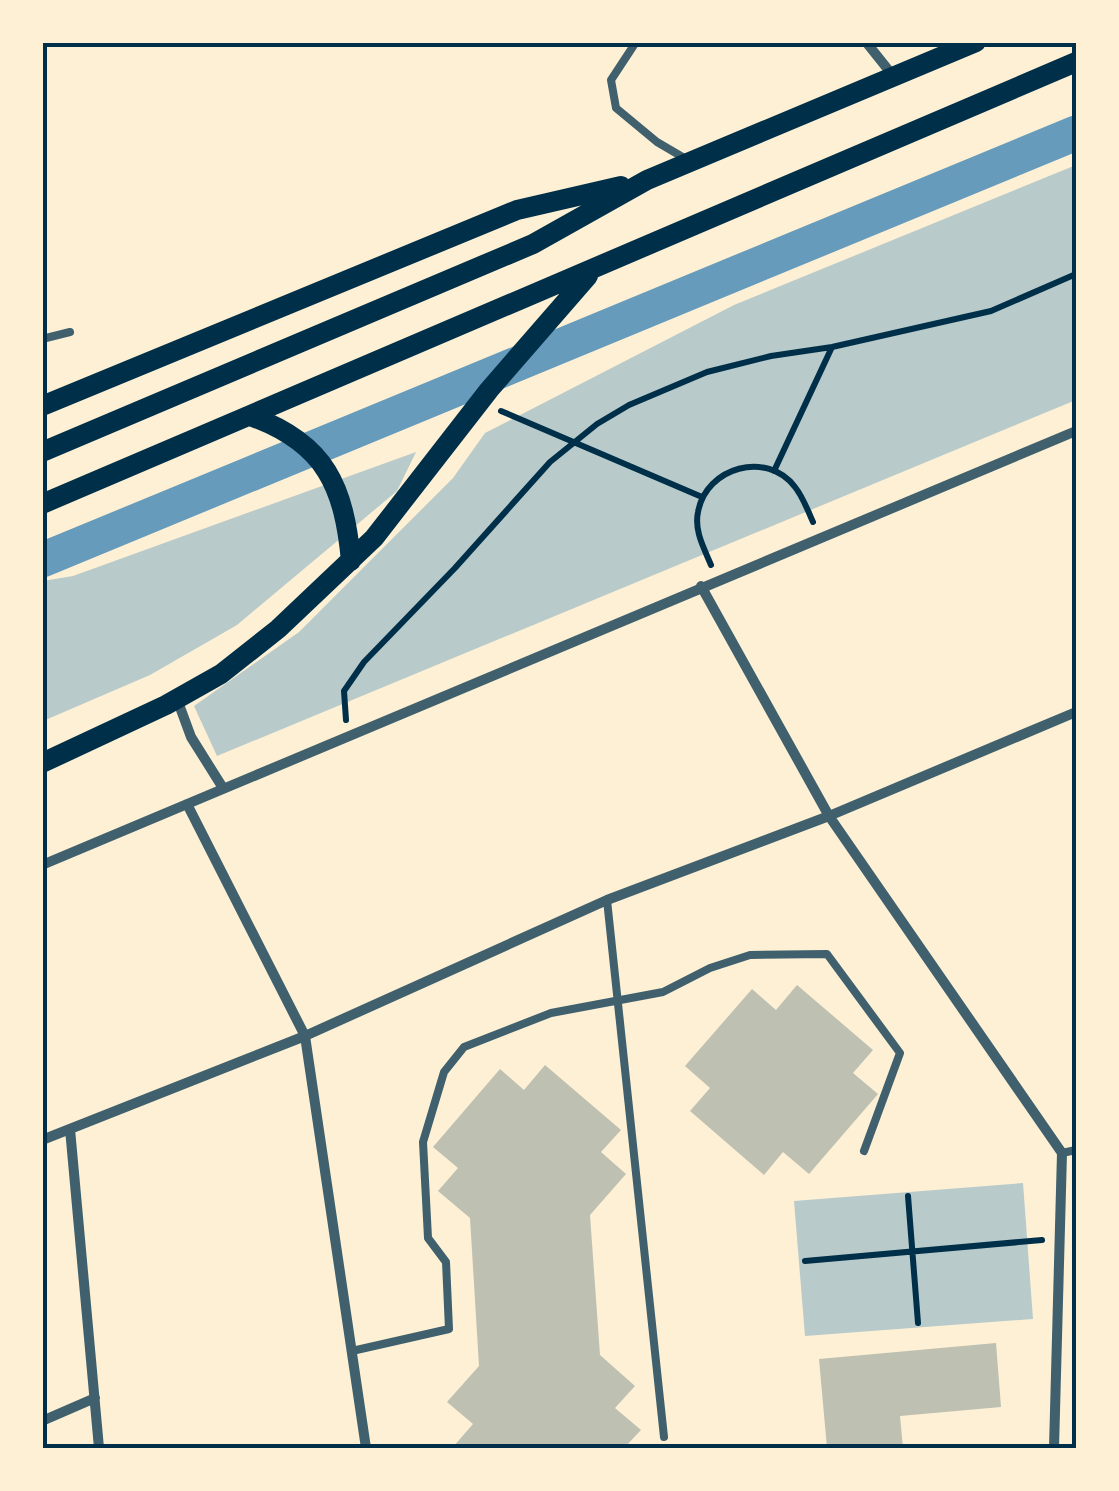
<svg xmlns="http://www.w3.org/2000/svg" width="1119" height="1491" font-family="'Public Sans',sans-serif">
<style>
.green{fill:#b9caca}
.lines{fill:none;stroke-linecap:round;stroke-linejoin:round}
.canal{stroke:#669bbc;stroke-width:35}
.building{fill:#bec0b2}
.path{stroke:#003049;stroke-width:6}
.service{stroke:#3f606c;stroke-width:8}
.minor{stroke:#3f606c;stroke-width:10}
.secondary{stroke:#003049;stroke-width:20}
.neatline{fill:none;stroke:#003049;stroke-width:4}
</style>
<rect width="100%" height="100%" fill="#fdf0d5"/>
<path class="green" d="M 1076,165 L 1076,400 L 217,756 L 194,706 L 299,632 L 453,478 L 485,433 L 734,305 Z
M 416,452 L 397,491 L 237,625 L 150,675 L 43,721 L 43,581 L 73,576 Z
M 1023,1183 L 1033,1319 L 805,1336 L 794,1201 Z"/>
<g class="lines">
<path class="canal" d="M 42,560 L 1076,133"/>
</g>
<path class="building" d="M 797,985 L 873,1050 L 853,1073 L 878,1094 L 809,1174 L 783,1152 L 764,1175 L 690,1111 L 710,1088 L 685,1066 L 752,989 L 776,1010 Z
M 545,1065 L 621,1130 L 601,1152 L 626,1174 L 590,1215 L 600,1355 L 635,1386 L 615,1408 L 641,1430 L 624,1448 L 455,1448 L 453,1447 L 473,1424 L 447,1402 L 479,1366 L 470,1218 L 438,1191 L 458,1168 L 433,1147 L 500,1069 L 524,1090 Z
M 996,1343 L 1001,1407 L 900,1416 L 903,1448 L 827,1448 L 819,1359 Z"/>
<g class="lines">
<path class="path" d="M 501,411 L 702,497
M 774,471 L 832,347
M 711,565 C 704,548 694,531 698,512 C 706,467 767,450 795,487 C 803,497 808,511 813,522
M 346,720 L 344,691 L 364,662 L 455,568 L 550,462 L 597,424 L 629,405 L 707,372 L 771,356 L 832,347 L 991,311 L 1076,274
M 908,1196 L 918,1323
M 805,1261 L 1042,1240"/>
<path class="service" d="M 636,42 L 611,80 L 616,108 L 657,142 L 686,159
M 42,339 L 70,332
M 607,900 L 664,1437
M 1062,1153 L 1076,1150
M 352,1351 L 449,1329 L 446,1262 L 428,1238 L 423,1142 L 444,1072 L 464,1047 L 551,1013 L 663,992 L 710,968 L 750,955 L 827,954 L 900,1053 L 864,1151"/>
<path class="minor" d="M 866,42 L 894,77
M 701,586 L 829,816 L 1062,1153 L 1054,1448
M 177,699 L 191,737 L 223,788
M 187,804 L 305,1036 L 366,1448
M 42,865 L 1076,431
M 70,1129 L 99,1448
M 42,1140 L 305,1036 L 607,900 L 829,816 L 1076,712
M 42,1421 L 95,1398"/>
<path class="secondary" d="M 42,406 L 517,210 L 621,186
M 253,417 C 326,444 344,487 351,561
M 42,452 L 533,244 L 647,180 L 976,42
M 42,504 L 1076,62
M 42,763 L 166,705 L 221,674 L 278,629 L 374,538 L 489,390 L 588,276"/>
</g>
<rect width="1119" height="1491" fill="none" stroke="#fdf0d5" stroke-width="90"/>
<rect x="45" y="45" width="1029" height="1401" class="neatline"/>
</svg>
